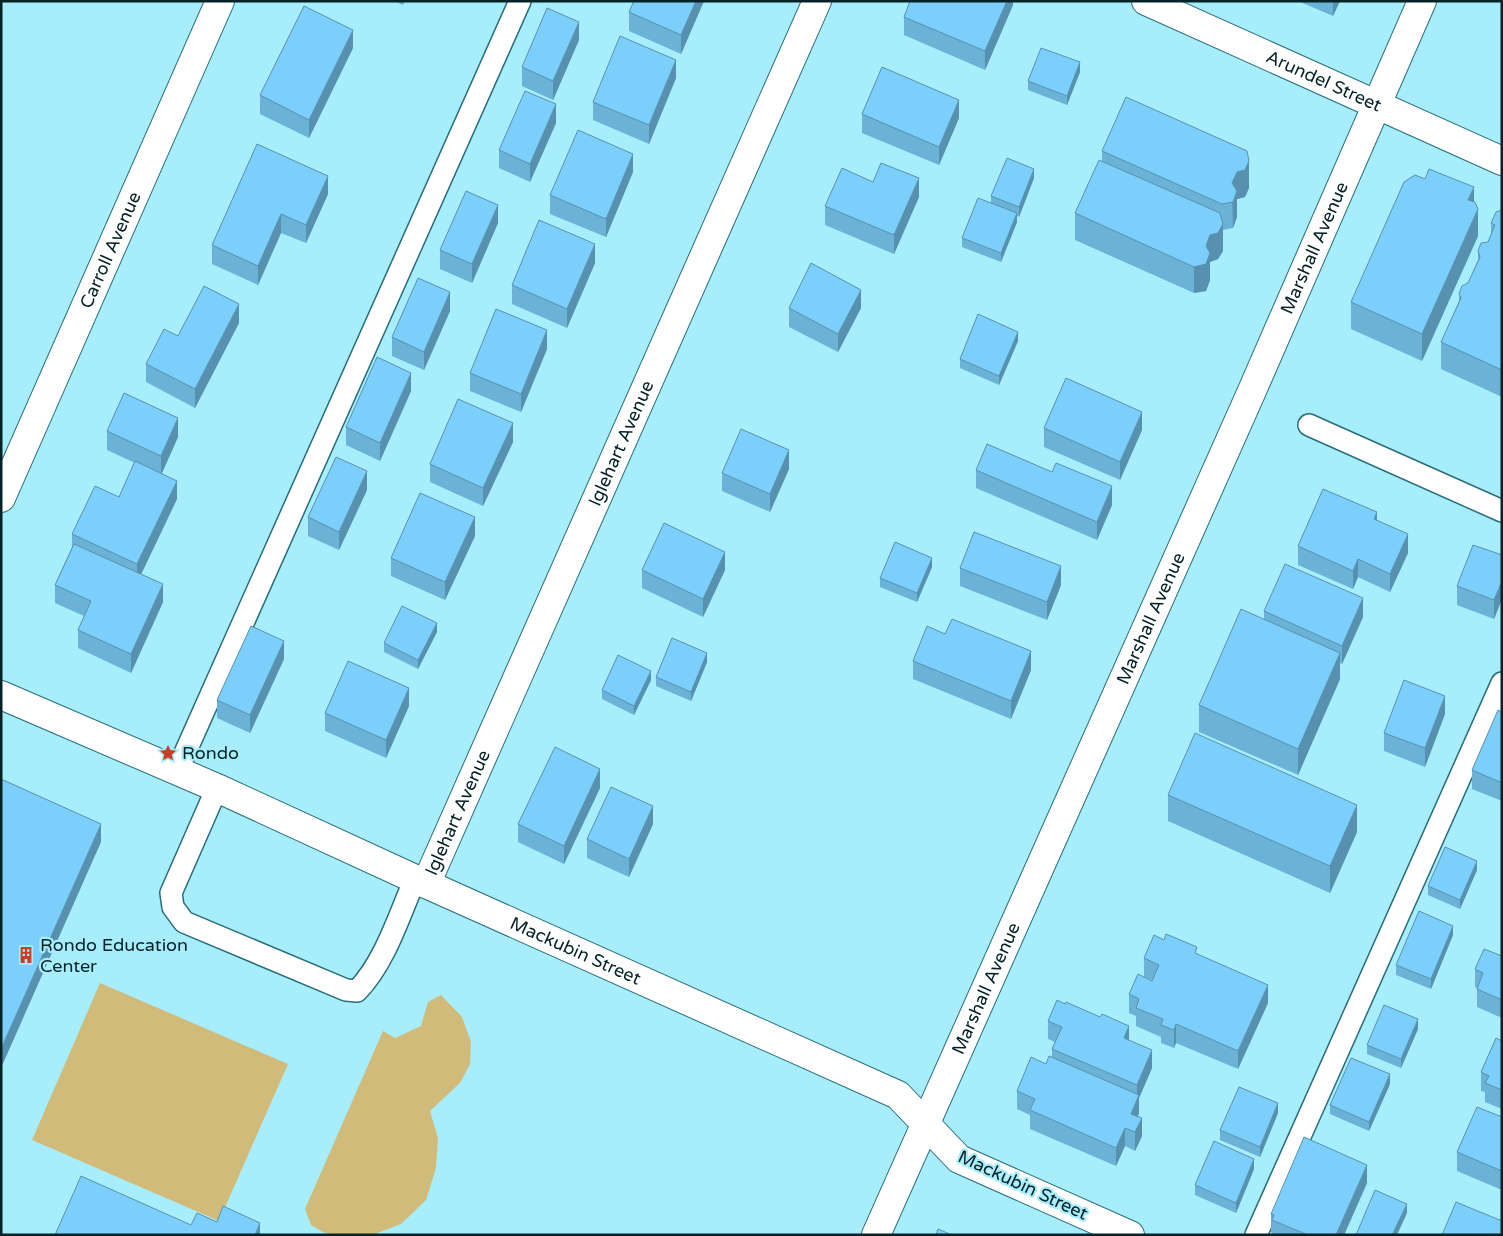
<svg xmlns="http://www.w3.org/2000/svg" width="1503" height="1236" font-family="'Varela Round',sans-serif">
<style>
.green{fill:#d0bb7a}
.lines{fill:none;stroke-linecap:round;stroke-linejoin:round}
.service-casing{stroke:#276d7b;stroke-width:24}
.minor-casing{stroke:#276d7b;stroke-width:30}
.tertiary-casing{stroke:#276d7b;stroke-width:30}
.service{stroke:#fff;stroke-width:21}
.minor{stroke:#fff;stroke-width:28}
.tertiary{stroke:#fff;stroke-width:28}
.wall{fill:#6bb2d7}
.shaded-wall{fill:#5791af}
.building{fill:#7ccffa;stroke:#5791af}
.labels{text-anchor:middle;stroke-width:4.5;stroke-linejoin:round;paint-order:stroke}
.street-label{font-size:18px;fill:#052227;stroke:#a8edfc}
.poi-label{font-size:18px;fill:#052227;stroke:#a8edfc;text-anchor:start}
</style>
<rect width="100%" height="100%" fill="#a8edfc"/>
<path class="green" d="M 100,983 L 288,1064 L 219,1221 L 32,1140 Z
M 441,995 L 462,1017 L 471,1042 L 470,1064 L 460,1083 L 430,1111 L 438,1138 L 436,1168 L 426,1200 L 401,1224 L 372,1235 L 334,1235 L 323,1232 L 311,1225 L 305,1209 L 383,1031 L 395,1038 L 421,1026 L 428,1002 Z"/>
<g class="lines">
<g class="service-casing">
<path id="service" d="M 1309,425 L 1502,511
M 177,771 L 520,1
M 217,788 L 171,893 L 173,907 L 184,922 L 346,990 L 357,991 C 385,962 399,916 415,879
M 1256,1235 L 1502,683"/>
</g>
<g class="minor-casing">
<g id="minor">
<path id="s1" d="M 1146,1 L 1502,161"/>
<path id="s2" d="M 1,498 L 220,1"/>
<path id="s3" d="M 1,695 L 217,788 L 415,879 L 898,1095 L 959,1159 L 1130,1235"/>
<path id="s4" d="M 426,884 L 817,1"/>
</g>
</g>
<g class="tertiary-casing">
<g id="tertiary">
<path id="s5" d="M 876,1235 L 1251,393 L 1422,1"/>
</g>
</g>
<use href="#service" class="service"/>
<use href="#minor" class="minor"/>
<use href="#tertiary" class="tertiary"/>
</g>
<path class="wall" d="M 394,1 L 405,1 L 403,5 Z
M 704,1 L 681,54 L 629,31 L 629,12 Z
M 1013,1 L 1013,5 L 985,70 L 904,35 L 904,17 Z
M 1298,1 L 1340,1 L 1333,16 Z
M 579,40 L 553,100 L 522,86 L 522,67 Z
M 353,48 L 309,138 L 260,114 L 260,95 Z
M 1080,72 L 1067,105 L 1028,90 L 1028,81 Z
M 676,78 L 649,144 L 593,120 L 593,102 Z
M 862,114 L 959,118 L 939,165 L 862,133 Z
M 556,123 L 530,182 L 499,168 L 499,150 Z
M 257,144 L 328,194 L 306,243 L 281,233 L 258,285 L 212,264 L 212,245 Z
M 1102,151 L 1249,188 L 1245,197 L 1237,199 L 1237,217 L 1233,228 L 1223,230 L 1223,251 L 1218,259 L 1210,262 L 1210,280 L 1206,291 L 1194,293 L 1075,240 L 1075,213 L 1102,161 Z
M 633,172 L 606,237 L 550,214 L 550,195 Z
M 1034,178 L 1019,217 L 1017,216 L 1017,222 L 1001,262 L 962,247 L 962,238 L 991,203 L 991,196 Z
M 873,182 L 919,197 L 894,254 L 825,225 L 825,206 Z
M 1474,202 L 1478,236 L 1422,361 L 1351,329 L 1351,302 Z
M 1502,210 L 1502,397 L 1441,369 L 1441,342 L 1459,301 L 1459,294 L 1468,283 L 1478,260 L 1478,251 L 1488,242 L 1491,235 L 1491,223 Z
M 498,223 L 472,283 L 440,269 L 440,250 Z
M 595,263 L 567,328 L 512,304 L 512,285 Z
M 789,308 L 861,308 L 838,352 L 789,327 Z
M 450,311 L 424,370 L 392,356 L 392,337 Z
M 239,323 L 195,408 L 146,382 L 146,364 L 178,336 Z
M 1018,341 L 999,385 L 960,368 L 960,359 Z
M 547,349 L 521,412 L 470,391 L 470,373 Z
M 411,391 L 380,461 L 346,445 L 346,427 Z
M 1044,428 L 1142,430 L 1120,480 L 1044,447 Z
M 107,431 L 178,437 L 162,473 L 177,499 L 141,574 L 163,602 L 131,673 L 78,648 L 78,630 L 84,616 L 55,603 L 55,585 L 72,547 L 72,534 L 119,497 L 135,463 L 107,450 Z
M 513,442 L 483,506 L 430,482 L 430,464 Z
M 789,469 L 770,512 L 722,491 L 722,473 Z
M 976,470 L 1112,505 L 1097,540 L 976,488 Z
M 367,490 L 339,550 L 308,536 L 308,517 Z
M 1377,520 L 1408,553 L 1390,592 L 1358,577 L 1353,589 L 1298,565 L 1298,546 Z
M 475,536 L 445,600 L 391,576 L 391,558 Z
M 1502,555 L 1502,599 L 1494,619 L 1457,605 L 1457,586 Z
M 932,567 L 917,602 L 880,587 L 880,578 Z
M 960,568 L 1061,585 L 1047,620 L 960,586 Z
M 642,570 L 725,570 L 703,617 L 642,588 Z
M 1264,611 L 1363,617 L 1342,664 L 1340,663 L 1340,679 L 1298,775 L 1199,732 L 1199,705 L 1264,619 Z
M 437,632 L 418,669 L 384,652 L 384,643 Z
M 284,659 L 250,733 L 217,718 L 217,700 Z
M 913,661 L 1031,670 L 1011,719 L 913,679 Z
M 707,662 L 691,701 L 656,686 L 656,677 Z
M 651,680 L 634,715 L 602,699 L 602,690 Z
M 409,706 L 386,758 L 325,731 L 325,713 Z
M 1502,712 L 1502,801 L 1472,789 L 1472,770 Z
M 1445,714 L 1425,767 L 1384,751 L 1384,733 Z
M 600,788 L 564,864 L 518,842 L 518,824 Z
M 1168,795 L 1357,832 L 1330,893 L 1168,821 Z
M 653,824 L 629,877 L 587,858 L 587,839 Z
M 1477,870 L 1460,909 L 1428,895 L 1428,886 Z
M 1453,935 L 1431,989 L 1396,975 L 1396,965 Z
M 1197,954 L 1268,1003 L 1238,1069 L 1176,1043 L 1174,1048 L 1161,1043 L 1161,1037 L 1136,1026 L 1136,1016 L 1129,1013 L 1129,994 L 1152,980 L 1144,977 L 1144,958 Z
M 1502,956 L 1502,1018 L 1477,1007 L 1477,988 L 1475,987 L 1475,969 Z
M 1048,1021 L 1129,1040 L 1152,1068 L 1139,1098 L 1139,1113 L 1138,1116 L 1142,1136 L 1135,1151 L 1125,1146 L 1116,1166 L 1030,1129 L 1030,1115 L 1017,1109 L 1017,1091 L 1046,1064 L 1052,1058 L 1052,1049 L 1055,1042 L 1048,1039 Z
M 1418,1029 L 1401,1068 L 1367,1054 L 1367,1045 Z
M 1502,1041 L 1502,1109 L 1485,1102 L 1485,1092 L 1481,1091 L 1481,1072 Z
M 1390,1084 L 1369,1131 L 1330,1114 L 1330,1105 Z
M 1278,1113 L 1260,1157 L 1220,1140 L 1220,1130 Z
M 1502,1117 L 1502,1190 L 1457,1171 L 1457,1152 Z
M 1254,1169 L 1236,1213 L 1195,1195 L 1195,1185 Z
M 1367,1183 L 1344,1235 L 1272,1235 L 1272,1233 L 1271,1232 L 1271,1214 Z"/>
<path class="shaded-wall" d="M 696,1 L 704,1 L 681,54 L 681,35 Z
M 1007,1 L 1013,1 L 1013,5 L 985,70 L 985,51 Z
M 1333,1 L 1340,1 L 1333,16 Z
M 579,22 L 579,40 L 553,100 L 553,81 Z
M 353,30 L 353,48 L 309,138 L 309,120 Z
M 676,60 L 676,78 L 649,144 L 649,125 Z
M 1080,62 L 1080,72 L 1067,105 L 1067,96 Z
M 959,100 L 959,118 L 939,165 L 939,147 Z
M 556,104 L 556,123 L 530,182 L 530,164 Z
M 633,154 L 633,172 L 606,237 L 606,219 Z
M 1249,161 L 1249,188 L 1245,197 L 1237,199 L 1237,217 L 1233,228 L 1232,183 L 1237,172 Z
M 1034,169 L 1034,178 L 1019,217 L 1019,207 Z
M 328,176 L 328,194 L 306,243 L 306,225 Z
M 919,178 L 919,197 L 894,254 L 894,235 Z
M 1474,187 L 1474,214 L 1468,200 Z
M 498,205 L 498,223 L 472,283 L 472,264 Z
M 1478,209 L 1478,236 L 1422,361 L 1422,334 Z
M 1017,213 L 1017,222 L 1001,262 L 1001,253 Z
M 281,214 L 281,233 L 258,285 L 258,266 Z
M 1223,224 L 1223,251 L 1218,259 L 1210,262 L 1210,280 L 1206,291 L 1194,293 L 1194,267 L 1210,235 Z
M 595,244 L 595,263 L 567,328 L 567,309 Z
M 861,290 L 861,308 L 838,352 L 838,334 Z
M 450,292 L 450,311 L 424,370 L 424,352 Z
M 239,304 L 239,323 L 195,408 L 195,389 Z
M 547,330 L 547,349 L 521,412 L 521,394 Z
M 1018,332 L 1018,341 L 999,385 L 999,376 Z
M 411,373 L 411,391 L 380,461 L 380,443 Z
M 1142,412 L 1142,430 L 1120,480 L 1120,462 Z
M 178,418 L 178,437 L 161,475 L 161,456 Z
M 513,423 L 513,442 L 483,506 L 483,488 Z
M 789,450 L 789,469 L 770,512 L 770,494 Z
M 367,471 L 367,490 L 339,550 L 339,532 Z
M 177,481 L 177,499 L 137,583 L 137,564 Z
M 1112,486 L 1112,505 L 1097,540 L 1097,522 Z
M 1377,512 L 1377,531 L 1374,519 Z
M 475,517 L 475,536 L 445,600 L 445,582 Z
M 1408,534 L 1408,553 L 1390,592 L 1390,574 Z
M 725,552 L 725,570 L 703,617 L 703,599 Z
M 932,558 L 932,567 L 917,602 L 917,593 Z
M 1358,559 L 1358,577 L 1353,589 L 1353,571 Z
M 1061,566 L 1061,585 L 1047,620 L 1047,602 Z
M 1502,581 L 1502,599 L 1494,619 L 1494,600 Z
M 163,584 L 163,602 L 131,673 L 131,654 Z
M 1363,598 L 1363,617 L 1342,664 L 1342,646 Z
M 437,623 L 437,632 L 418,669 L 418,660 Z
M 284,641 L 284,659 L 250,733 L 250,715 Z
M 1031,651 L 1031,670 L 1011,719 L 1011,701 Z
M 707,653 L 707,662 L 691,701 L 691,692 Z
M 1340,653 L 1340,679 L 1298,775 L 1298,749 Z
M 651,671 L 651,680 L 634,715 L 634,706 Z
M 409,688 L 409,706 L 386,758 L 386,740 Z
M 1445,696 L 1445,714 L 1425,767 L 1425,748 Z
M 600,769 L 600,788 L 564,864 L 564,846 Z
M 1357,805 L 1357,832 L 1330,893 L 1330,866 Z
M 653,806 L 653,824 L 629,877 L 629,859 Z
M 101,824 L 101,842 L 1,1068 L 1,1049 Z
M 1477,861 L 1477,870 L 1460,909 L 1460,900 Z
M 1453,926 L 1453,935 L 1431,989 L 1431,979 Z
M 1268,985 L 1268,1003 L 1238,1069 L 1238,1051 Z
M 1418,1019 L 1418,1029 L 1401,1068 L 1401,1059 Z
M 1176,1024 L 1176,1043 L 1174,1048 L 1174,1030 Z
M 1129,1026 L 1129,1044 L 1124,1038 Z
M 1152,1050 L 1152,1068 L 1139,1098 L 1139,1113 L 1131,1132 L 1131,1114 L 1137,1100 L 1137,1085 Z
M 1390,1074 L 1390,1084 L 1369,1131 L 1369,1122 Z
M 1278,1103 L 1278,1113 L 1260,1157 L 1260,1147 Z
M 1142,1118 L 1142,1136 L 1135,1151 L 1135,1132 Z
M 1125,1128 L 1125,1146 L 1116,1166 L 1116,1148 Z
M 1254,1159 L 1254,1169 L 1236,1213 L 1236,1203 Z
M 1367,1165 L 1367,1183 L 1344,1235 L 1336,1235 Z
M 1407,1204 L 1407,1213 L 1397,1235 L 1392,1235 Z
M 260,1223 L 260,1235 L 255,1235 Z"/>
<path class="building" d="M 634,1 L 696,1 L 681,35 L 629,12 Z
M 910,1 L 1007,1 L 985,51 L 904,17 Z
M 304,6 L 353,30 L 309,120 L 260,95 Z
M 547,8 L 579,22 L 553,81 L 522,67 Z
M 620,36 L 676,60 L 649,125 L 593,102 Z
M 1041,48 L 1080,62 L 1067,96 L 1028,81 Z
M 882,67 L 959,100 L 939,147 L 862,114 Z
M 525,91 L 556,104 L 530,164 L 499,150 Z
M 1126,97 L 1247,151 L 1249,161 L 1245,170 L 1237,172 L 1232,183 L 1237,191 L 1233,202 L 1222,204 L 1102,151 Z
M 578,130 L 633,154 L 606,219 L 550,195 Z
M 257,144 L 328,176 L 306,225 L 281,214 L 258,266 L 212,245 Z
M 1007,158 L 1034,169 L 1019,207 L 991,196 Z
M 1099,160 L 1220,213 L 1223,224 L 1218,233 L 1210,235 L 1206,246 L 1210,253 L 1206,264 L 1194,267 L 1075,213 Z
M 881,163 L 919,178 L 894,235 L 825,206 L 842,168 L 873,182 Z
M 1429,169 L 1474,187 L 1468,200 L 1475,202 L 1478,209 L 1422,334 L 1351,302 L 1404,182 L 1415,175 L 1425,179 Z
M 466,191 L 498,205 L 472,264 L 440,250 Z
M 978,198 L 1017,213 L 1001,253 L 962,238 Z
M 1502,210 L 1502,370 L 1441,342 L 1461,298 L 1459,294 L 1462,286 L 1468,283 L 1480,257 L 1478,251 L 1481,243 L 1488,242 L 1495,225 L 1491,223 L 1496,212 Z
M 539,220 L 595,244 L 567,309 L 512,285 Z
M 811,263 L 861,290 L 838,334 L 789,308 Z
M 418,278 L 450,292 L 424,352 L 392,337 Z
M 204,286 L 239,304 L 195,389 L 146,364 L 164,329 L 178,336 Z
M 496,309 L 547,330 L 521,394 L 470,373 Z
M 978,314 L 1018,332 L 999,376 L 960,359 Z
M 377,357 L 411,373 L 380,443 L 346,427 Z
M 1066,378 L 1142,412 L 1120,462 L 1044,428 Z
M 124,393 L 178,418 L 161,456 L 107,431 Z
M 458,399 L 513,423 L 483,488 L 430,464 Z
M 741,429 L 789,450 L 770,494 L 722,473 Z
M 987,444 L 1052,472 L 1056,463 L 1112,486 L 1097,522 L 976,470 Z
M 336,457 L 367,471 L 339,532 L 308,517 Z
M 135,461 L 177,481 L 137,564 L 72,534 L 95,486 L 119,497 Z
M 1323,489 L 1377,512 L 1374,519 L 1408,534 L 1390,574 L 1358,559 L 1353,571 L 1298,546 Z
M 420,493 L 475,517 L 445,582 L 391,558 Z
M 664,523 L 725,552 L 703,599 L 642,570 Z
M 974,532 L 1061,566 L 1047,602 L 960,568 Z
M 895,542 L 932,558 L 917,593 L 880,578 Z
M 74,544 L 163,584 L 131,654 L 78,630 L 91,601 L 55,585 Z
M 1473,545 L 1502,555 L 1502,581 L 1494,600 L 1457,586 Z
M 1285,564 L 1363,598 L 1342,646 L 1264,611 Z
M 402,606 L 437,623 L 418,660 L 384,643 Z
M 1241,609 L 1340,653 L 1298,749 L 1199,705 Z
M 952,619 L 1031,651 L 1011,701 L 913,661 L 927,626 L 945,634 Z
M 251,626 L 284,641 L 250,715 L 217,700 Z
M 672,638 L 707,653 L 691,692 L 656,677 Z
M 618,655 L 651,671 L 634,706 L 602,690 Z
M 348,661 L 409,688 L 386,740 L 325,713 Z
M 1404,680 L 1445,696 L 1425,748 L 1384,733 Z
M 1498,710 L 1502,712 L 1502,783 L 1472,770 Z
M 1195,733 L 1357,805 L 1330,866 L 1168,795 Z
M 555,747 L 600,769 L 564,846 L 518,824 Z
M 1,779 L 101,824 L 1,1049 Z
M 611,787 L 653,806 L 629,859 L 587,839 Z
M 1445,847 L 1477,861 L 1460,900 L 1428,886 Z
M 1419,911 L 1453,926 L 1431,979 L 1396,965 Z
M 1166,934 L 1197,947 L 1195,953 L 1268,985 L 1238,1051 L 1176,1024 L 1174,1030 L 1161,1025 L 1163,1019 L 1136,1008 L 1139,999 L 1129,994 L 1138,974 L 1152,981 L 1159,965 L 1144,958 L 1154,935 L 1164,940 Z
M 1484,949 L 1502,956 L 1502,1000 L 1477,989 L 1483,973 L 1475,969 Z
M 1057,1000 L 1065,1004 L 1066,1002 L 1100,1017 L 1102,1014 L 1129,1026 L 1124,1038 L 1152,1050 L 1137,1085 L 1052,1049 L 1062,1027 L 1048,1021 Z
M 1384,1005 L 1418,1019 L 1401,1059 L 1367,1045 Z
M 1496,1038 L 1502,1041 L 1502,1090 L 1485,1083 L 1489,1076 L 1481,1072 Z
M 1049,1056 L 1139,1095 L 1131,1114 L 1142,1118 L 1135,1132 L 1125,1128 L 1116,1148 L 1030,1110 L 1035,1099 L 1017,1091 L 1031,1057 L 1046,1064 Z
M 1351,1058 L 1390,1074 L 1369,1122 L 1330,1105 Z
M 1239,1087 L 1278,1103 L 1260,1147 L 1220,1130 Z
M 1477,1107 L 1502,1117 L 1502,1171 L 1457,1152 Z
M 1304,1137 L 1367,1165 L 1336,1235 L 1308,1235 L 1272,1220 L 1274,1215 L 1271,1214 Z
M 1214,1141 L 1254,1159 L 1236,1203 L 1195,1185 Z
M 81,1176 L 191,1225 L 197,1213 L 217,1222 L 223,1206 L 260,1223 L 255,1235 L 55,1235 Z
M 1375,1190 L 1407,1204 L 1392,1235 L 1356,1235 Z
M 1456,1202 L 1502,1221 L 1502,1235 L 1442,1235 Z
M 938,1229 L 952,1235 L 936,1235 Z"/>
<defs>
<g id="sight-bare" transform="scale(1.35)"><path d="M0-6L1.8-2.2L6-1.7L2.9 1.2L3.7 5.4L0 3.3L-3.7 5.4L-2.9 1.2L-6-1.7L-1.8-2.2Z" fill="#c93e26" stroke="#a8edfc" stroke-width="2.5" paint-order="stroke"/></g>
<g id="building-bare" transform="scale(1.35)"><path d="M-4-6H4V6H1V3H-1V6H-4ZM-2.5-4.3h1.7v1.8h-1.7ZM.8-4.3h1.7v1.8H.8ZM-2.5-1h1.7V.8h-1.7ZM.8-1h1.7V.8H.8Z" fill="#c93e26" stroke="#a8edfc" stroke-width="2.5" paint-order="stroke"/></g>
</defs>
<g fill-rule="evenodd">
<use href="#sight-bare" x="168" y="753"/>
<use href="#building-bare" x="26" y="955"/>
</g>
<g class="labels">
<g class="street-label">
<text dy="6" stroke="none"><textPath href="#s1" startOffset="195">Arundel Street</textPath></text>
<text dy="6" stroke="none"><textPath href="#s5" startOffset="1080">Marshall Avenue</textPath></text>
<text dy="6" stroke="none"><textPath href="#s2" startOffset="271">Carroll Avenue</textPath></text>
<text dy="6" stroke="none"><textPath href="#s4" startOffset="482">Iglehart Avenue</textPath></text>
<text dy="6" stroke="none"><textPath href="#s5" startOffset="675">Marshall Avenue</textPath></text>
<text dy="6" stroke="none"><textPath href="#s4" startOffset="78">Iglehart Avenue</textPath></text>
<text dy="6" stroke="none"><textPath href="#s3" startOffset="629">Mackubin Street</textPath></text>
<text dy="6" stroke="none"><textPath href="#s5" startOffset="270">Marshall Avenue</textPath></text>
<text transform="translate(1023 1185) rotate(25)" y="6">Mackubin Street</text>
</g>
<g class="poi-label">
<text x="182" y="759">Rondo</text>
<text x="40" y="951">Rondo Education<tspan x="40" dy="21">Center</tspan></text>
</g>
</g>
<rect width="1503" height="1236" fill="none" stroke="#052227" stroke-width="5"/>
</svg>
